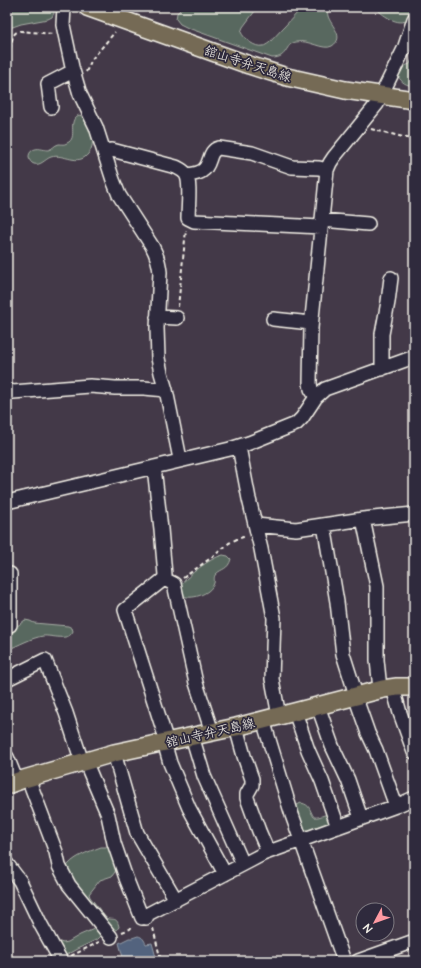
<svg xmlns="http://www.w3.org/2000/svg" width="421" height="968" font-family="'Architects Daughter','Klee One',sans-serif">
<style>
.green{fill:#58685f;stroke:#a6aca4}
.water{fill:#53647e;stroke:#939ca8}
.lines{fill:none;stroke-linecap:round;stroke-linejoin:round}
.minor-casing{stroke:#f4f1e8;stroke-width:16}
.major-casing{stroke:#f4f1e8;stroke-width:20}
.path{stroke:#f4f1e8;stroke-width:2;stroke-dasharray:4 3;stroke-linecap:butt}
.minor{stroke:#2f2a3d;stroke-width:13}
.major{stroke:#756a55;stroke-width:17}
.labels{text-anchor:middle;stroke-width:3.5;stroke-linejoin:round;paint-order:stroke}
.street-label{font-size:13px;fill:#f4f1e8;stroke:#2f2a3d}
</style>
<rect width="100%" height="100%" fill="#433948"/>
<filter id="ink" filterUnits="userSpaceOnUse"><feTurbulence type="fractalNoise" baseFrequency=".025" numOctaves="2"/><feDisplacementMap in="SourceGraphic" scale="8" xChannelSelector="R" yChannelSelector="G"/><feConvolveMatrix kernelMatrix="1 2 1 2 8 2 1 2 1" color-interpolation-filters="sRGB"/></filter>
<g filter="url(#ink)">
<path class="green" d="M 7,7 L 51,7 L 54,8 L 54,13 L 52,17 L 48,19 L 21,24 L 7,29 Z
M 183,7 L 258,7 L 243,27 L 241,32 C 244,39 255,48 263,46 C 265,46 267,44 269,43 L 299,11 L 302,7 L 329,7 C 328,10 327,13 328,16 C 331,26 346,37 332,46 C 323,51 308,39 296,42 C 284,44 289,58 272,58 L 188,28 L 180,24 L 176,19 L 177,13 Z
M 374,7 L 414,7 C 414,12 412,15 409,19 C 398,28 382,14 374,7 Z
M 414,53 L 414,86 C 406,85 402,83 398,76 C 401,69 403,66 410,64 Z
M 79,115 C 86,117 90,126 92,134 C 93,141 93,148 88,154 C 78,167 64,153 51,157 C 45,159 41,166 34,164 C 28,162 27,153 33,150 C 38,147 43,150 48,150 C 53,149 54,145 59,144 C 62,144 64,145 67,143 C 79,138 66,121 79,115 Z
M 223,555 L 228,556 L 231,559 C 228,570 222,568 216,574 C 213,577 215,580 214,583 C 211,594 190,601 182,595 L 180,586 C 188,575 210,558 223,555 Z
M 25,620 L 30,621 L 34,623 L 68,626 L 72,628 L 73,631 C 69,642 52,635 43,636 C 31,638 19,645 7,650 L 7,629 C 17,628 17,626 25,620 Z
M 301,803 C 311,805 309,810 314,817 C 320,818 324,814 330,814 L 330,824 L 306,832 L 303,830 L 295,809 L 297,805 Z
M 101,847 L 107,847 L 112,851 L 117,867 L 115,872 L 112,876 L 100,880 L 89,894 L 90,897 L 106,918 C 113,921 117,916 119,927 C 116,931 114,932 110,932 L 65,869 C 72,857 88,852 101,847 Z
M 94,929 L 97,929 L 101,934 L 100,937 L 98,939 L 77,949 L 64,956 L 58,943 L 60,942 L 63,943 L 68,942 L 80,935 Z"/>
<path class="water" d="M 138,936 C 143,937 144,940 146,944 L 152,943 L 157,961 L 124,961 L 119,943 L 129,938 L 132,938 Z"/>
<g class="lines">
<g class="minor-casing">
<path id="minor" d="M 64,7 L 63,25 L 72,67 L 80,94 L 96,127 L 113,180 L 119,195 L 152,246 C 157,255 159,262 160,272 L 157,328 L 158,358 L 161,373 L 166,390 L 179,454 L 181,460
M 51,107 L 48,84 L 73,71
M 104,151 L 112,150 L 176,167 C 180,169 183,170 186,174 C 191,182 188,208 188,218 L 194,221 L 321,227
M 187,175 C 192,174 198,174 202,171 C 212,165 207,151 219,148 L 252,153 L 292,167 L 319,168 L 327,170
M 322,220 L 368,224
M 157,317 L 177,318
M 273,319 L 311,323
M 382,369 L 382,334 L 388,302 L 391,278
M 7,390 L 13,392 L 90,386 L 115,388 L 144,388 L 166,390
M 316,397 L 311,389 L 310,383 L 311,328 L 327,170 L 330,163 L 334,157 L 377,104 L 404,49 L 414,19
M 239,447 L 249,499 L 261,549 L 274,618 L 272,679 L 279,716
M 154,467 L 161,529 L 165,575 L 164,579 L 125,610 L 167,742
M 7,502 L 230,449 L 249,443 L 296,424 L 302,418 L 316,397 L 325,389 L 414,357
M 363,519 L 377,586 L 377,660 L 380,689
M 256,525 L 296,529 L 363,519 L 414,514
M 324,525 L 337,602 L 343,654 L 356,695
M 164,579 L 174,584 L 196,683 L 212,732
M 7,625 L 10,625 L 10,574
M 7,679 L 45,660 L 66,713 L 82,762
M 393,688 L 400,713 L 414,752
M 355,696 L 368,733 L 376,750 L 396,806
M 318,706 L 332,746 L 348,780 L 361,818
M 295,712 L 308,750 L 322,781 L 338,827
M 263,720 L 292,815 L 344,961
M 236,727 L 244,756 L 252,779 L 252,785 L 247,794 L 247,798 L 259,831 L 268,852
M 192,736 L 204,776 L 243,864
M 164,742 L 170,763 L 189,808 L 225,874
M 114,753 L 137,833 L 176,900
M 7,757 L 17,782
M 85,761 L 108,815 L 114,843 L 126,878 L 142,918
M 28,778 L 56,852 L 59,866 L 69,885 L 111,937
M 7,864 L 20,881 L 41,925 L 61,961
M 146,918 L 148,914 L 263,854 L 396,806 L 414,798
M 358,961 L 414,941"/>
</g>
<g class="major-casing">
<path id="major" d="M 87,7 L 249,65 L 287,77 L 345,90 L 414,100
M 7,785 L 24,779 L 114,753 L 236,727 L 279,716 L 383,689 L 397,687 L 414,687"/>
</g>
<path class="path" d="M 86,72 L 92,59 L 115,32
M 7,90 L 8,57 L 13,36 C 15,33 17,31 21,31 L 53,34
M 371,129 L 411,139
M 178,307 L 186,230
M 183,578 L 215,555 L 229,543 L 237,539 L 246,536
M 153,928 L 161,961
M 122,932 L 130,929 L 133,925
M 71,956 L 99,942"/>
<use href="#minor" class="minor"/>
<use href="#major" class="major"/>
</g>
</g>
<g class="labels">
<g class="street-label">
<text transform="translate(248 63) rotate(18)" y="5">舘山寺弁天島線</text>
<text transform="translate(210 732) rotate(-13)" y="5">舘山寺弁天島線</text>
</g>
</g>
<rect width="421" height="968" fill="none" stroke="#2f2a3d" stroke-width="24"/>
<rect x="12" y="12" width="397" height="944" fill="none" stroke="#f4f1e8" stroke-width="1.5" filter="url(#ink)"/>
<g transform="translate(375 922) rotate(229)"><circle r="19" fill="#2f2a3d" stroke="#7e7a81"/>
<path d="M0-3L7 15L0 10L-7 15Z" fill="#ff9aa2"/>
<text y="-6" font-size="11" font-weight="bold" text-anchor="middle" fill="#f4f1e8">N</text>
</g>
</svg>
